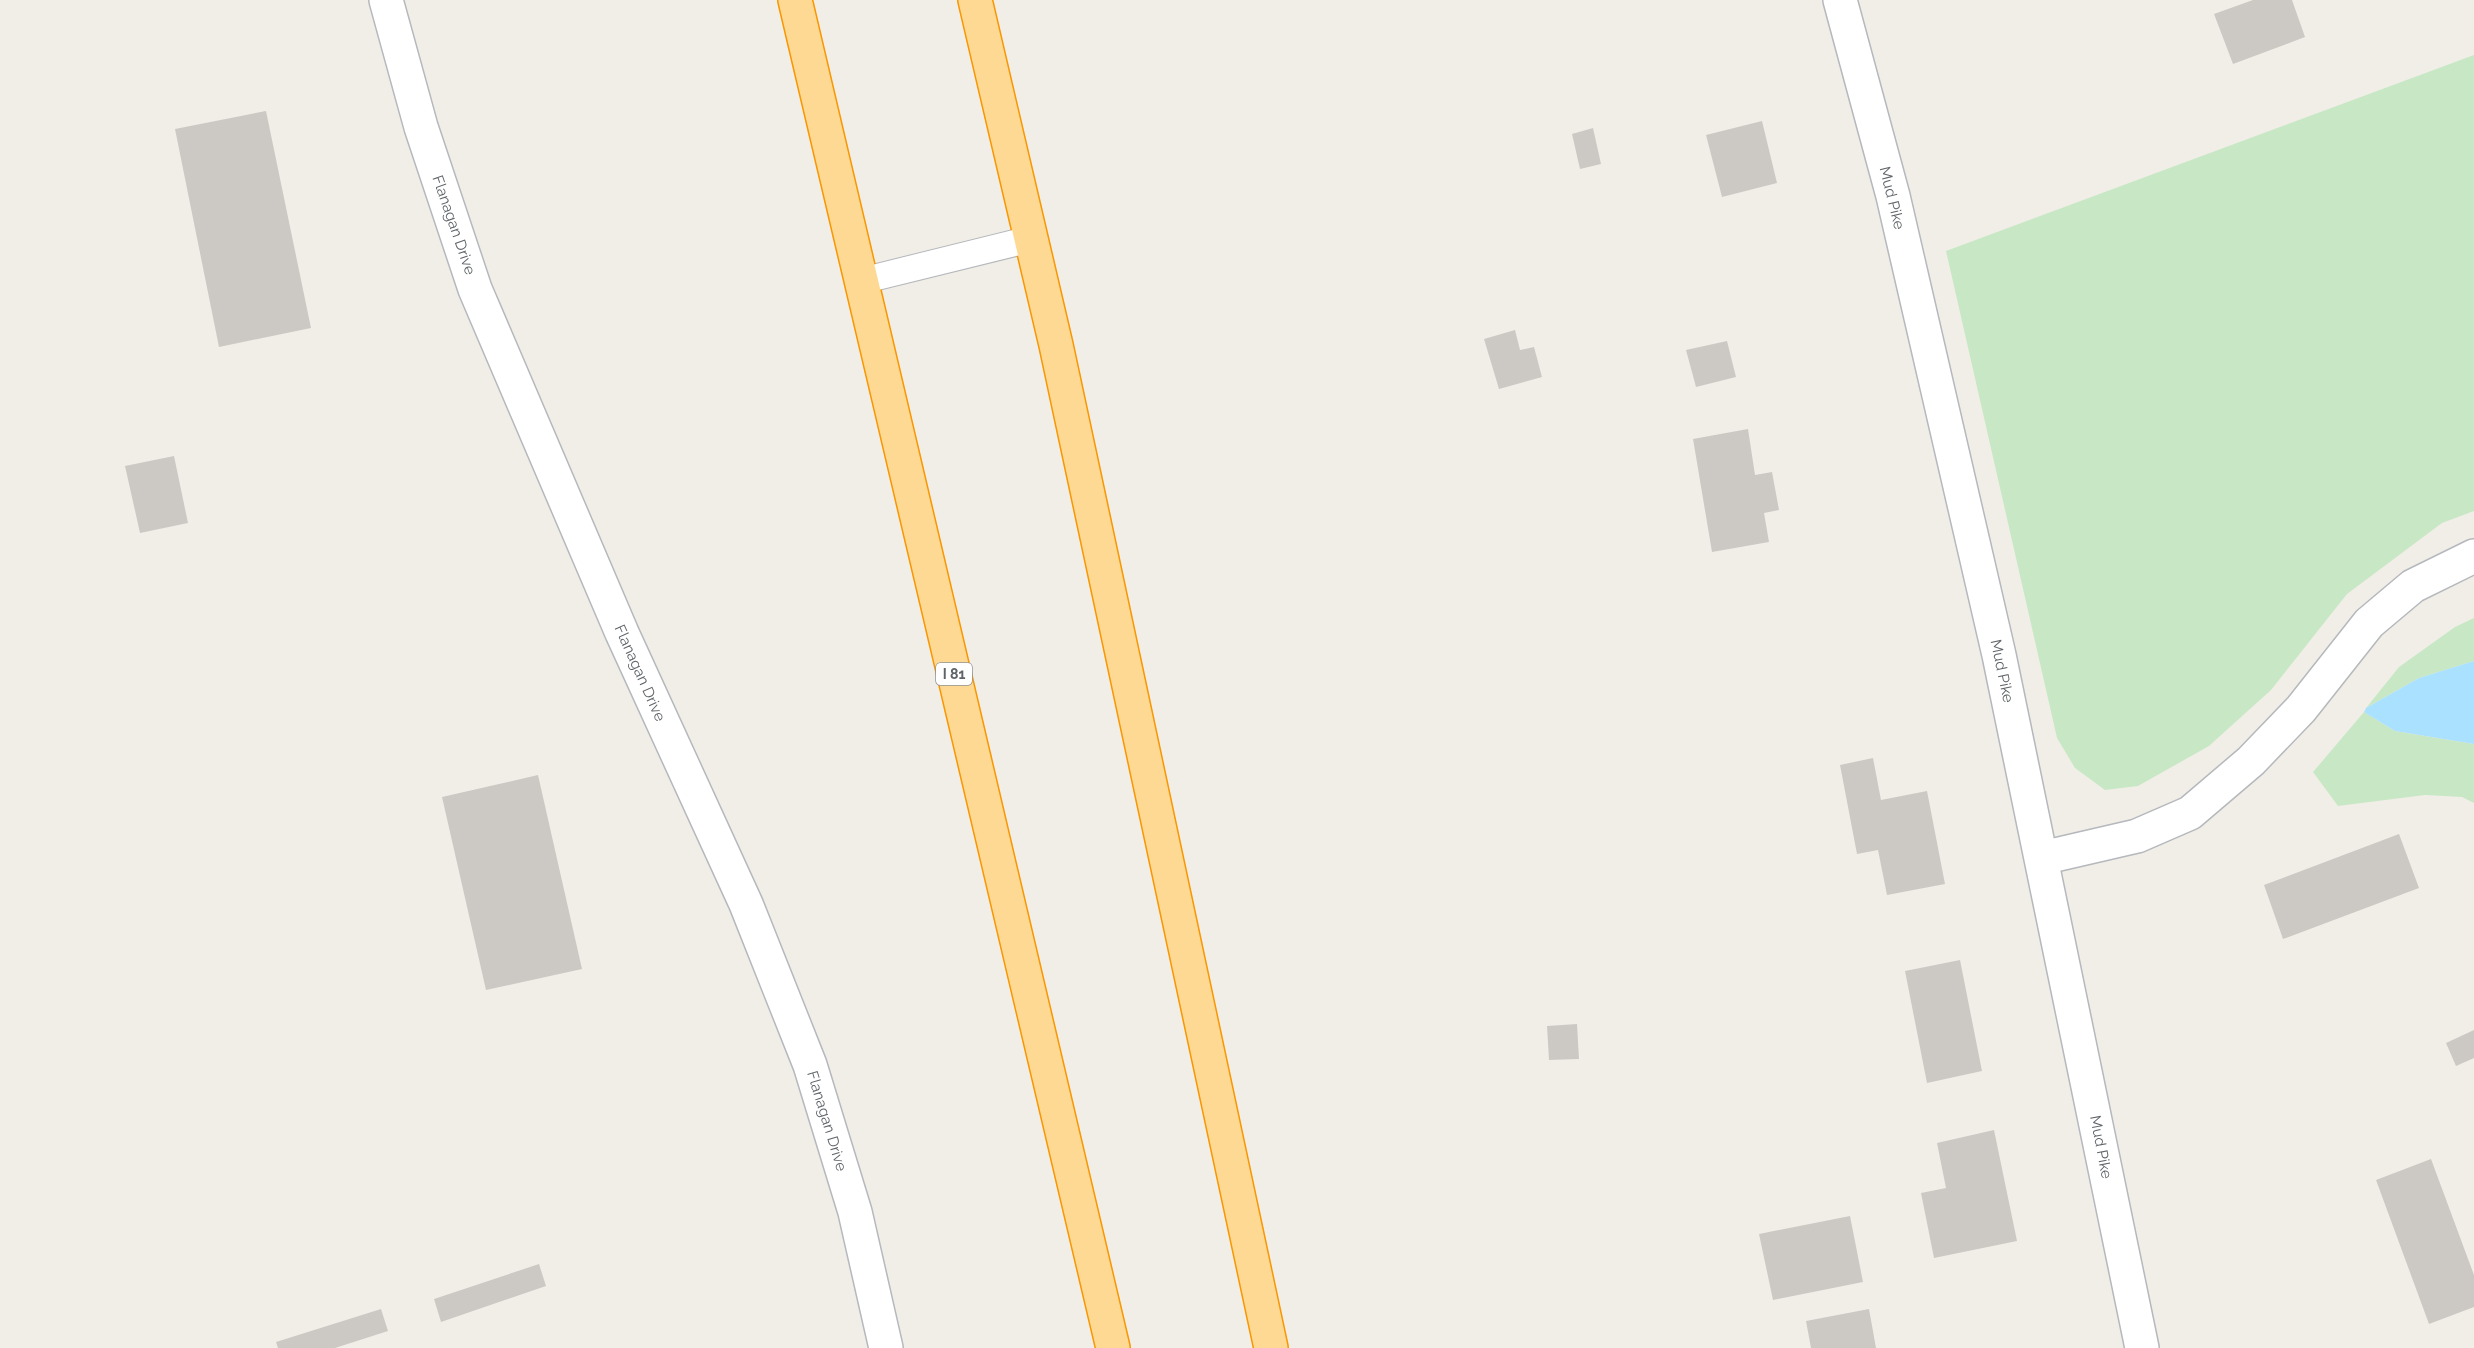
<svg xmlns="http://www.w3.org/2000/svg" width="2474" height="1348" font-family="Raleway,sans-serif">
<style>
.green{fill:#c8e8c5}
.water{fill:#aae1ff}
.building{fill:#ccc9c5}
.lines{fill:none;stroke-linecap:round;stroke-linejoin:round}
.service-casing{stroke:#b5b8bc;stroke-width:28}
.minor-casing{stroke:#b5b8bc;stroke-width:36}
.tertiary-casing{stroke:#b5b8bc;stroke-width:36}
.motorway-casing{stroke:#f99600;stroke-width:36}
.service{stroke:#fff;stroke-width:26}
.minor{stroke:#fff;stroke-width:33}
.tertiary{stroke:#fff;stroke-width:33}
.motorway{stroke:#fdd993;stroke-width:33}
.labels{text-anchor:middle;stroke-width:4.5;stroke-linejoin:round;paint-order:stroke}
.shield{fill:#fff;stroke:#8f9295;stroke-width:1.5}
.shield-label{font-size:14px;font-weight:bold;fill:#5f6468}
.street-label{font-size:15px;fill:#5f6468;stroke:#fff}
</style>
<rect width="100%" height="100%" fill="#f1eee8"/>
<path class="green" d="M 2474,55 L 2474,511 L 2442,523 L 2347,594 L 2271,690 L 2209,746 L 2138,786 L 2105,790 L 2075,768 L 2057,738 L 1946,251 Z
M 2474,618 L 2474,661 L 2419,678 L 2366,708 L 2399,667 L 2455,627 Z
M 2364,712 L 2395,731 L 2474,744 L 2474,803 L 2462,797 L 2425,795 L 2338,806 L 2313,772 Z"/>
<path class="water" d="M 2474,661 L 2474,744 L 2395,731 L 2364,712 L 2366,708 L 2419,678 Z"/>
<path class="building" d="M 2253,0 L 2292,0 L 2305,37 L 2233,64 L 2214,14 Z
M 266,111 L 311,328 L 219,347 L 175,129 Z
M 1762,121 L 1777,183 L 1722,197 L 1706,135 Z
M 1593,128 L 1601,164 L 1580,169 L 1572,134 Z
M 1515,330 L 1520,350 L 1534,347 L 1542,377 L 1499,389 L 1484,339 Z
M 1727,341 L 1736,377 L 1696,387 L 1686,350 Z
M 1748,429 L 1755,475 L 1772,472 L 1779,510 L 1764,513 L 1769,542 L 1712,552 L 1693,439 Z
M 174,456 L 188,523 L 140,533 L 125,466 Z
M 1873,758 L 1881,800 L 1927,791 L 1945,884 L 1887,895 L 1878,850 L 1857,854 L 1840,765 Z
M 538,775 L 582,969 L 486,990 L 442,797 Z
M 2399,834 L 2419,888 L 2283,939 L 2264,885 Z
M 1960,960 L 1982,1071 L 1927,1083 L 1905,971 Z
M 1577,1024 L 1579,1059 L 1549,1060 L 1547,1026 Z
M 2474,1030 L 2474,1058 L 2456,1066 L 2446,1043 Z
M 1994,1130 L 2017,1241 L 1934,1258 L 1921,1193 L 1946,1188 L 1937,1143 Z
M 2431,1159 L 2474,1275 L 2474,1307 L 2429,1324 L 2376,1180 Z
M 1850,1216 L 1863,1282 L 1773,1300 L 1759,1234 Z
M 539,1264 L 546,1286 L 441,1322 L 434,1299 Z
M 381,1309 L 388,1331 L 335,1348 L 278,1348 L 276,1342 Z
M 1869,1309 L 1876,1348 L 1811,1348 L 1806,1321 Z"/>
<g class="lines">
<g class="service-casing">
<path id="service" d="M 861,281 L 1031,239"/>
</g>
<g class="minor-casing">
<path id="minor" d="M 386,0 L 421,127 L 475,289 L 622,633 L 746,904 L 810,1065 L 855,1212 L 886,1348
M 2042,858 L 2137,836 L 2190,813 L 2251,761 L 2301,709 L 2369,623 L 2413,586 L 2474,556"/>
</g>
<g class="tertiary-casing">
<path id="tertiary" d="M 1840,0 L 1893,196 L 1999,655 L 2142,1348"/>
</g>
<g class="motorway-casing">
<path id="motorway" d="M 795,0 L 1113,1348
M 975,0 L 1056,345 L 1271,1348"/>
</g>
<use href="#service" class="service"/>
<use href="#minor" class="minor"/>
<use href="#tertiary" class="tertiary"/>
<use href="#motorway" class="motorway"/>
</g>
<g class="labels">
<rect class="shield" x="936" y="663" width="36" height="22" rx="4.5"/>
<g class="shield-label">
<text x="954" y="679">I 81</text>
</g>
<g class="street-label">
<text transform="translate(1892 198) rotate(76)" y="5">Mud Pike</text>
<text transform="translate(454 225) rotate(71)" y="5">Flanagan Drive</text>
<text transform="translate(2002 671) rotate(78)" y="5">Mud Pike</text>
<text transform="translate(640 673) rotate(66)" y="5">Flanagan Drive</text>
<text transform="translate(827 1121) rotate(73)" y="5">Flanagan Drive</text>
<text transform="translate(2101 1147) rotate(79)" y="5">Mud Pike</text>
</g>
</g>
</svg>
